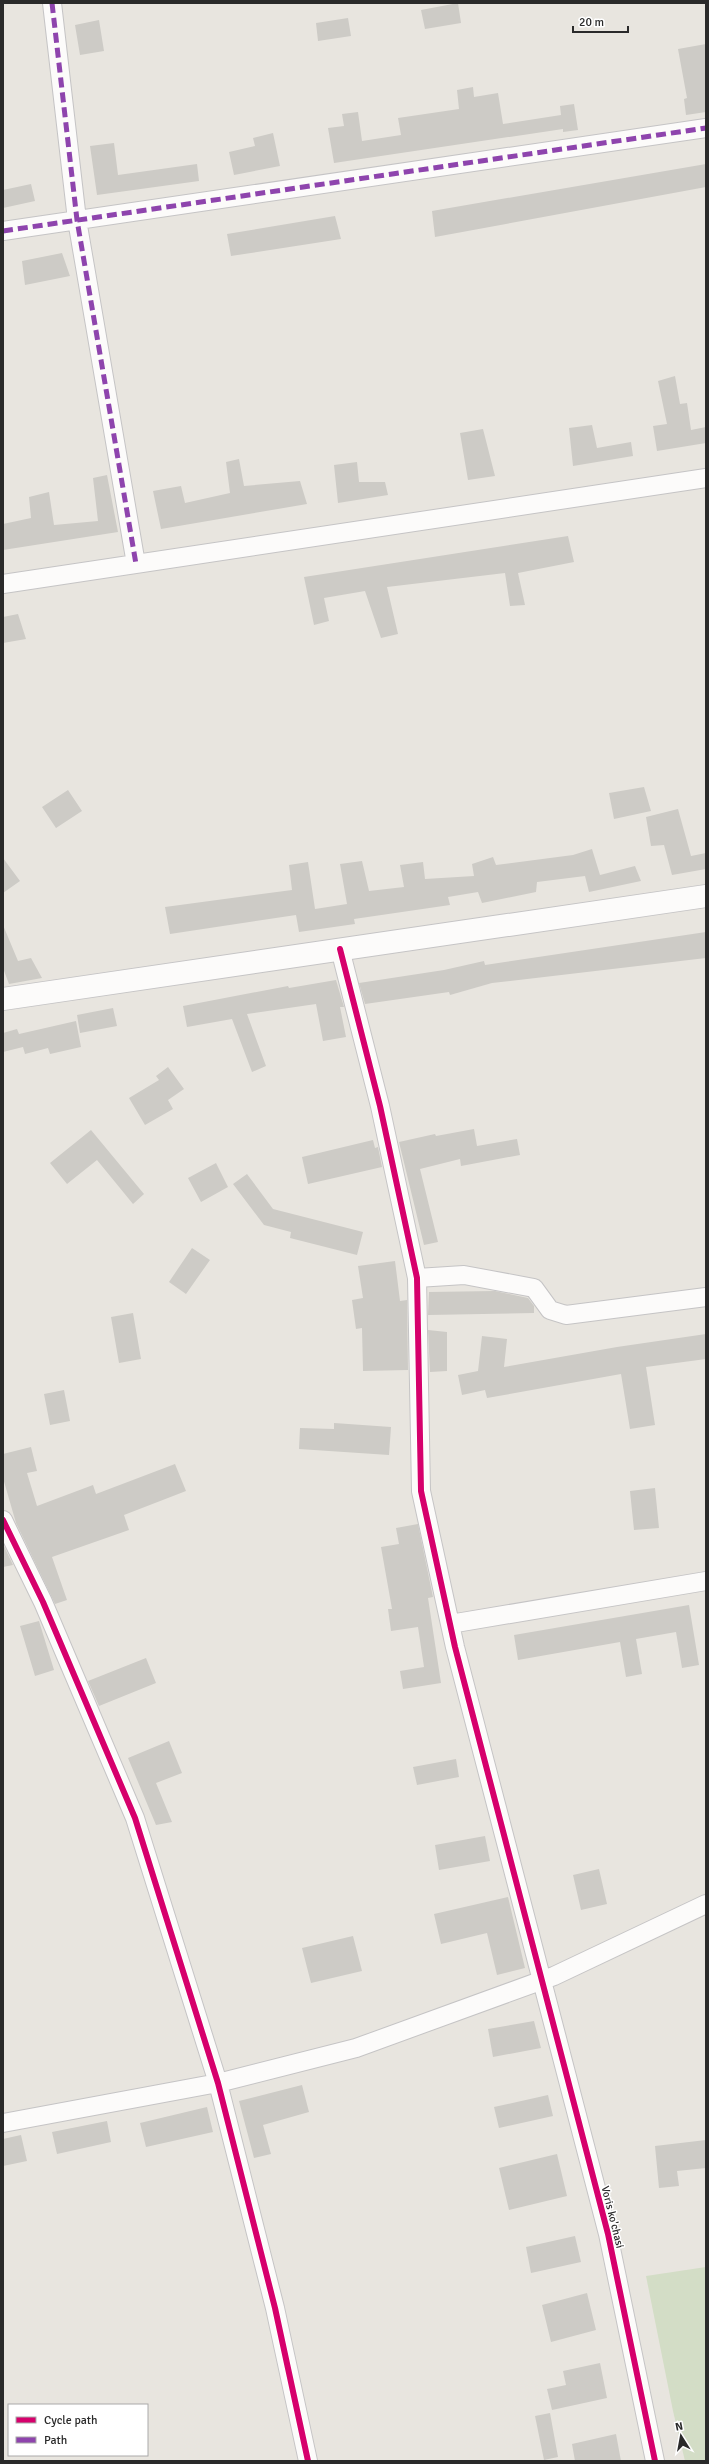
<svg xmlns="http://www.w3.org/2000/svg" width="709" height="2464" font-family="Signika,sans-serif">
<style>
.cemetery{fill:#d3ddc6}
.building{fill:#cdcbc6}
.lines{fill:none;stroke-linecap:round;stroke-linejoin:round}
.minor-casing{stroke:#c5c4c5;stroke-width:20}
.tertiary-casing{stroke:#c5c4c5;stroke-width:24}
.minor{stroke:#fcfbfa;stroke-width:18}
.tertiary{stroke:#fcfbfa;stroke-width:22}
.quiet{stroke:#8e44ad;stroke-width:5;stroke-dasharray:10 5;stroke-linecap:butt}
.cycleway-casing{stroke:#fff;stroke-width:8}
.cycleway{stroke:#d6006c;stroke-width:6}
.labels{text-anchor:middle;stroke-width:3;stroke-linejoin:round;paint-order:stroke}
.street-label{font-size:11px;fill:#2a2a2a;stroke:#fff}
</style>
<rect width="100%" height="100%" fill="#e8e5df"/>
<path class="cemetery" d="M 706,2267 L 706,2461 L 685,2461 L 673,2411 L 646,2276 Z"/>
<path class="building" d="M 458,3 L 461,23 L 425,29 L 421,10 Z
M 348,18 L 351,36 L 318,41 L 316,23 Z
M 99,20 L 104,51 L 80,55 L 75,25 Z
M 706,44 L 706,112 L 686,115 L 684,99 L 687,98 L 678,49 Z
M 473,87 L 474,97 L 498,93 L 503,124 L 561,115 L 560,106 L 574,104 L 578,130 L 563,132 L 563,129 L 334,163 L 328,128 L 344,126 L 342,114 L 358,112 L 362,141 L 401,135 L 398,118 L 459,109 L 457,90 Z
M 273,133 L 280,166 L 234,175 L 229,152 L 255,146 L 253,138 Z
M 114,143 L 118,175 L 197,164 L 199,181 L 97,195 L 90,146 Z
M 706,164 L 706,187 L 435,237 L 432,211 Z
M 31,184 L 35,201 L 3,208 L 3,190 Z
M 335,216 L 341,239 L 231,256 L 227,234 Z
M 62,253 L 70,276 L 25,285 L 22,261 Z
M 675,376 L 680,404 L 687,403 L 691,430 L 706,427 L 706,443 L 657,451 L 653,426 L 667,424 L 658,381 Z
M 592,425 L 597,448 L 631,442 L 633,456 L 573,466 L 569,428 Z
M 483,429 L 495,476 L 468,480 L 460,433 Z
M 239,459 L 244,486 L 300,481 L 307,504 L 161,529 L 153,491 L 181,486 L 185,503 L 230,493 L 226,462 Z
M 357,462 L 359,482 L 385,482 L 388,495 L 338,503 L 334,465 Z
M 107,475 L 118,532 L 3,550 L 3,524 L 31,518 L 29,497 L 49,492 L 54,525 L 98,521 L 93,478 Z
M 568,536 L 574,562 L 518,573 L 525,605 L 510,606 L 505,573 L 387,587 L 398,634 L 381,638 L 365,591 L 324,598 L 329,621 L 314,625 L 304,577 Z
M 18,614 L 26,639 L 3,643 L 3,617 Z
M 644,787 L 651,811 L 614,819 L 609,793 Z
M 68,790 L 82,811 L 56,828 L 42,807 Z
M 678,809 L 691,856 L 706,853 L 706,869 L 672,875 L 664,845 L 651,846 L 646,817 Z
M 592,849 L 600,875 L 635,866 L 641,881 L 589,892 L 585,876 L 537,882 L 536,892 L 482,903 L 478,892 L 448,897 L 450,905 L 354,919 L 355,924 L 299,932 L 296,915 L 170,934 L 165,907 L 292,890 L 289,865 L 308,862 L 315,909 L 347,904 L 340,864 L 362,861 L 369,891 L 404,887 L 400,865 L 423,862 L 425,879 L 474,876 L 472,864 L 493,857 L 496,865 L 573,855 Z
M 3,858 L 20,881 L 3,893 Z
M 3,925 L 18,961 L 31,958 L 42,978 L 9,984 L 3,968 Z
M 706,932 L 706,958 L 492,983 L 450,995 L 449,992 L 365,1004 L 359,983 L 444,970 L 484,961 L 485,965 Z
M 336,980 L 344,1007 L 340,1007 L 346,1037 L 323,1041 L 316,1004 L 247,1014 L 266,1066 L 252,1072 L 232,1019 L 187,1027 L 183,1006 L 288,986 L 289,988 Z
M 113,1008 L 117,1026 L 80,1033 L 77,1015 Z
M 76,1021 L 81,1047 L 50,1054 L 48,1048 L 25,1054 L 23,1047 L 3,1052 L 3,1033 L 17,1029 L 19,1034 Z
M 168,1067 L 184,1089 L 168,1100 L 173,1109 L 145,1125 L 129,1098 L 159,1080 L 156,1076 Z
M 474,1129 L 477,1146 L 517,1139 L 520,1155 L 461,1166 L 460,1159 L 420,1169 L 438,1242 L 424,1245 L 399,1142 L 435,1134 L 436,1136 Z
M 91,1130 L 144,1194 L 133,1204 L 97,1160 L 67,1184 L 50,1163 Z
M 373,1140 L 375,1148 L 378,1147 L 382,1167 L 308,1184 L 302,1157 Z
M 216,1163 L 228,1187 L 201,1202 L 188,1178 Z
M 247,1174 L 273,1209 L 363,1232 L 357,1255 L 290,1238 L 291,1232 L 264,1225 L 233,1184 Z
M 192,1248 L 210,1260 L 186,1294 L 169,1282 Z
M 395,1261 L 400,1301 L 407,1300 L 408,1370 L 363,1371 L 362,1328 L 356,1329 L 352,1300 L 363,1298 L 358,1266 Z
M 495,1291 L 528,1298 L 534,1306 L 534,1313 L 428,1315 L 429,1292 Z
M 133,1313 L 141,1359 L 119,1363 L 111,1317 Z
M 428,1330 L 447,1332 L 447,1371 L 430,1372 Z
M 706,1334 L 706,1359 L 646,1367 L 655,1425 L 630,1429 L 621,1374 L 487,1398 L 485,1390 L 462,1395 L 458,1375 L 478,1371 L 482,1336 L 507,1339 L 504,1367 L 617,1347 Z
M 64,1390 L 70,1421 L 50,1425 L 44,1394 Z
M 334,1423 L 391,1427 L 389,1455 L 299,1449 L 300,1428 L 334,1429 Z
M 31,1447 L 37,1471 L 27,1473 L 37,1506 L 93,1485 L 96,1494 L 175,1464 L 186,1491 L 124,1515 L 129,1530 L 52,1557 L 67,1600 L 55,1604 L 16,1523 L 3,1478 L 3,1454 Z
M 655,1488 L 659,1528 L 634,1530 L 630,1491 Z
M 418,1524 L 433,1597 L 428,1598 L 441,1683 L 403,1689 L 400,1671 L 424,1667 L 418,1627 L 391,1631 L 388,1609 L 392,1609 L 381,1547 L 399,1544 L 396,1528 Z
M 3,1544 L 13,1565 L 3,1567 Z
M 689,1605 L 699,1665 L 682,1668 L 676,1632 L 636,1639 L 642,1674 L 626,1677 L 620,1642 L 518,1660 L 514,1635 Z
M 39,1621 L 54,1670 L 35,1676 L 20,1626 Z
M 146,1658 L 156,1683 L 99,1706 L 88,1681 Z
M 169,1741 L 182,1773 L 156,1783 L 172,1822 L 156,1825 L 128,1758 Z
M 456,1759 L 459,1777 L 417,1785 L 413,1767 Z
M 485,1836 L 490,1861 L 439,1870 L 435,1845 Z
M 599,1869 L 607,1904 L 581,1910 L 573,1875 Z
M 508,1897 L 525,1968 L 497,1975 L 487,1933 L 441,1944 L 434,1914 Z
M 353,1936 L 362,1971 L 311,1983 L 302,1948 Z
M 534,2021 L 541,2048 L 493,2057 L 488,2029 Z
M 302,2085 L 309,2112 L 263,2125 L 271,2154 L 254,2158 L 239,2101 Z
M 548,2095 L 553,2116 L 499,2128 L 494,2107 Z
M 207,2107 L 213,2132 L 146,2147 L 140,2123 Z
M 107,2121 L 111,2142 L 57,2154 L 52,2132 Z
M 21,2135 L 27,2161 L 3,2166 L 3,2139 Z
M 706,2140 L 706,2168 L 677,2171 L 679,2186 L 659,2188 L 655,2146 Z
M 557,2154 L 567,2196 L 509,2210 L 499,2168 Z
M 575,2236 L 581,2262 L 531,2273 L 526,2247 Z
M 587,2293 L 596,2330 L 551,2342 L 542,2305 Z
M 600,2363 L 607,2398 L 552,2410 L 547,2389 L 566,2385 L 563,2371 Z
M 550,2413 L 558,2457 L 544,2460 L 535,2416 Z
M 616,2434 L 621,2461 L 575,2461 L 572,2444 Z"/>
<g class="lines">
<g class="minor-casing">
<path id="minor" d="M 52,3 L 77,220 L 136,564
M 3,231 L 706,128
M 3,584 L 706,478
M 340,949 L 380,1106 L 417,1278 L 421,1491 L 455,1647 L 608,2234 L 655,2461
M 417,1278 L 464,1275 L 534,1288 L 550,1310 L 566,1315 L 706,1297
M 3,1520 L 43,1602 L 135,1818 L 218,2083 L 275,2308 L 308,2461
M 450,1624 L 706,1581
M 3,2123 L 218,2083 L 356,2048 L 554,1976 L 706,1904"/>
</g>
<g class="tertiary-casing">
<path id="tertiary" d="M 3,999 L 706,896"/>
</g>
<use href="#minor" class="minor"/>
<use href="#tertiary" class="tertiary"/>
<path class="quiet" d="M 52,3 L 77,220 L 136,564
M 3,231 L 706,128"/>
<g class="cycleway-casing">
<path id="cycleway" d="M 340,949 L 380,1106 L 417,1278 L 421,1491 L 455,1647 L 608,2234 L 655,2461
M 3,1520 L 43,1602 L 135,1818 L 218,2083 L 275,2308 L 308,2461"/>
</g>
<use href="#cycleway" class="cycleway"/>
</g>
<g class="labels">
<g class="street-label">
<text transform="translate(613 2217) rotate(76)" y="4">Voris ko'chasi</text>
</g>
</g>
<rect width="709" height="2464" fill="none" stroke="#2a2a2a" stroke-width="8"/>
<rect x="8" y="2404" width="140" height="52" fill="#ffffff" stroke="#aaaaaa"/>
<rect x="16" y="2417" width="20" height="6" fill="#d6006c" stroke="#aaaaaa"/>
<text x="44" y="2424" font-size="12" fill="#2a2a2a">Cycle path</text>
<rect x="16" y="2437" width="20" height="6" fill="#8e44ad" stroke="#aaaaaa"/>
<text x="44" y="2444" font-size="12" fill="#2a2a2a">Path</text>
<g transform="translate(681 2436) rotate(349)" stroke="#ffffff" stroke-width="3" paint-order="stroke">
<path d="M0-3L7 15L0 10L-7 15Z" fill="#2a2a2a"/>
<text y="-6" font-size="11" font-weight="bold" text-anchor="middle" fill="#2a2a2a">N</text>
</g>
<path d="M573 26v6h55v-6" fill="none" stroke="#2a2a2a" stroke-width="2"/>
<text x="579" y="26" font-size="12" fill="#2a2a2a" stroke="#ffffff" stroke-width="3" paint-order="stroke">20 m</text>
</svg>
